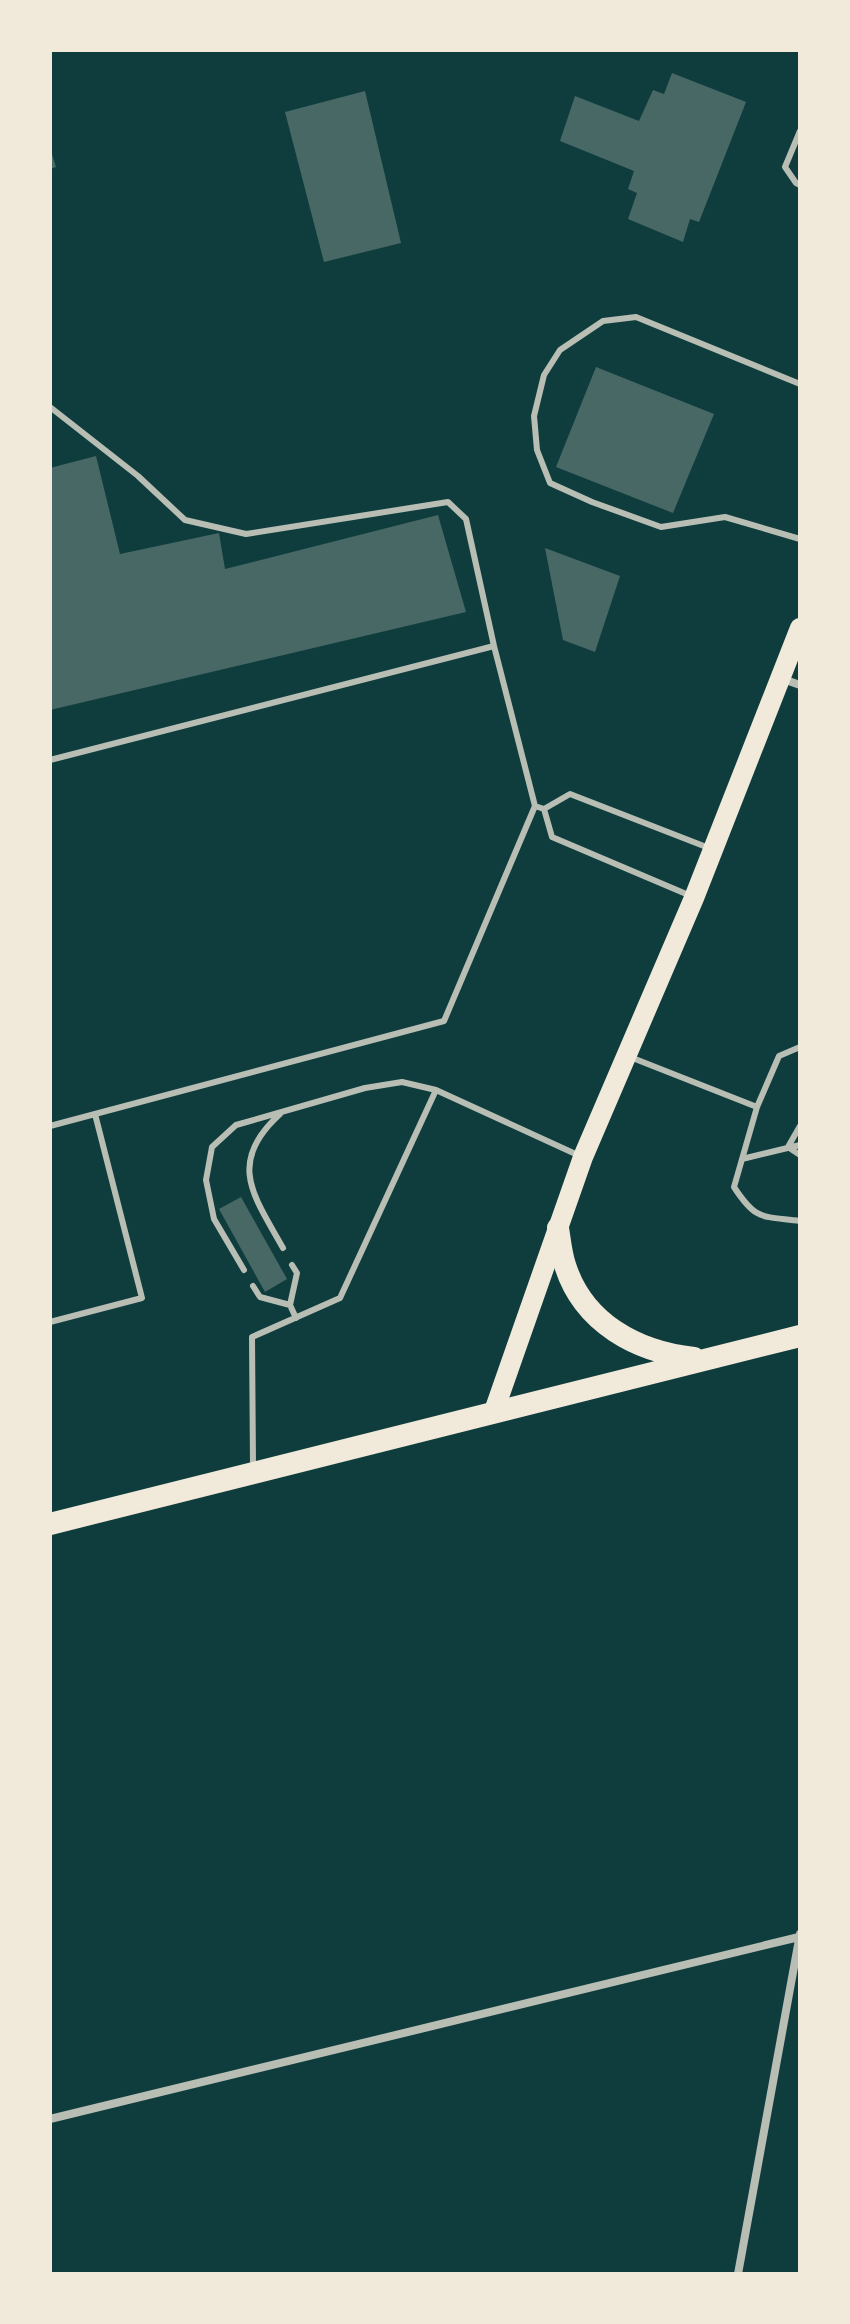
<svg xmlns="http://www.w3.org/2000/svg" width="850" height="2324" font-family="'DM Sans',sans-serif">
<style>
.building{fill:#486865}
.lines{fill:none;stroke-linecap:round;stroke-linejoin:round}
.service{stroke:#b8beb3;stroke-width:6}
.minor{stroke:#b8beb3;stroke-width:8}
.primary{stroke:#f1e9da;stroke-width:20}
.trunk{stroke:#f1e9da;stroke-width:22}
</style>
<rect width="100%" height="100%" fill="#0f3d3e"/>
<path class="building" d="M 672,73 L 746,102 L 699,222 L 690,219 L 683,242 L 628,219 L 637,193 L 628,189 L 634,171 L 560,141 L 575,96 L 639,121 L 653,90 L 664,94 Z
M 365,91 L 401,243 L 324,262 L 285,112 Z
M 50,148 L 56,167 L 50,169 Z
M 596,367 L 714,414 L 673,513 L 556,467 Z
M 96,456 L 120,554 L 219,533 L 225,569 L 438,515 L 466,612 L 50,710 L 50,468 Z
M 545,548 L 620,576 L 595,652 L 563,640 Z
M 241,1197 L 287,1279 L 265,1292 L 219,1209 Z"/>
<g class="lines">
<path class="service" d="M 800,131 L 785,167 L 796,183 L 800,185
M 800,384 L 636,317 L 603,321 L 560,350 L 544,375 L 534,416 L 537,450 L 550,483 L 592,502 L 661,527 L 725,517 L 800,539
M 50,407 L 138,476 L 185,520 L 246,534 L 448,502 L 466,519 L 494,646
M 50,760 L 494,646 L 535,806 L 444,1021 L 95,1114 L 142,1298 L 50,1322
M 535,806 L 544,809 L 570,794 L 709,848
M 544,809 L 552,837 L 691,896
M 630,1057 L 757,1107 L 734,1187 C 756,1221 762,1216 800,1221
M 757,1107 L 779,1056 L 800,1047
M 280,1114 C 226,1163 254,1196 283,1248
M 50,1126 L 95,1114
M 800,1126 L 788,1147 L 800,1155
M 742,1159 L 800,1145
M 292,1265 L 297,1273 L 290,1305 L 296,1318
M 244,1270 L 214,1219 L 206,1180 L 212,1147 L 236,1125 L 365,1088 L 402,1082 L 436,1090
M 253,1286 L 260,1297 L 290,1305
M 253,1466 L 252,1337 L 340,1298 L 436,1090 L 580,1156"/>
<path class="minor" d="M 780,678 L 800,685
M 50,2119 L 799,1937
M 738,2274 L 800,1934"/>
<path class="primary" d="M 494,1411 L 583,1157 L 694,898 L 800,628"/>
<path class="trunk" d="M 558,1228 C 560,1240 561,1253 565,1265 C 583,1323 637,1352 694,1358
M 50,1524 L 800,1336"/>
</g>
<rect width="850" height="2324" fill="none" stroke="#f1e9da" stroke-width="104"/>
</svg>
